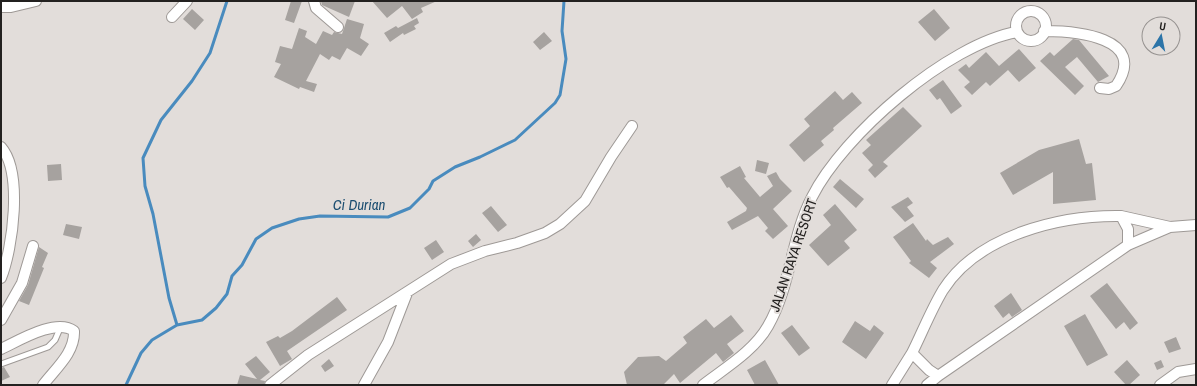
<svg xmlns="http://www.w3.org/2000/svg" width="1197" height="386" font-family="'Archivo Narrow',sans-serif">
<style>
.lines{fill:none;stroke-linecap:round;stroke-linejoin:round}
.stream{stroke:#498bbe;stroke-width:3}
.building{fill:#a6a29f}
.service-casing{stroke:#9e9996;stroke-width:7}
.minor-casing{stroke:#9e9996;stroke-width:12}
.service{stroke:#fff;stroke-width:5}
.minor{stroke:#fff;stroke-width:10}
.labels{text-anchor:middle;stroke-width:4;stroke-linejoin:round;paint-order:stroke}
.street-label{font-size:14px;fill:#232120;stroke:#e2ddda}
.water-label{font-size:15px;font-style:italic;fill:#1b4d70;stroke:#e2ddda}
</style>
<rect width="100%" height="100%" fill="#e2ddda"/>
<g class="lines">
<path class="stream" d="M 177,325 L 169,298 L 153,214 L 145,186 L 143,158 L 161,120 L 192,81 L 210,53 L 227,1
M 126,385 L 141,353 L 152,340 L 177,325 L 202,320 L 216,308 L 227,294 L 232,276 L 242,265 L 256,239 L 272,228 L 299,219 L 320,216 L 388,217 L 410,208 L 429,189 L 433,181 L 455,167 L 480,157 L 515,140 L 555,103 L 560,95 L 566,59 L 562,31 L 564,1"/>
</g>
<path class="building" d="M 291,1 L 302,1 L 294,23 L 285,20 Z
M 321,1 L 355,1 L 349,17 L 322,5 Z
M 372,1 L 437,1 L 421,8 L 423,12 L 412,19 L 402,6 L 387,18 Z
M 192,9 L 204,20 L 195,30 L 183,19 Z
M 934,9 L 950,28 L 935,41 L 918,22 Z
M 417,18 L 419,23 L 414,26 L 416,29 L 404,35 L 403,33 L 390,42 L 384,33 L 396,26 L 398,28 Z
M 347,19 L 364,24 L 360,38 L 369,44 L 361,56 L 347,48 L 340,60 L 332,56 L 329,60 L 320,54 L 306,81 L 317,84 L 314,92 L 300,87 L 299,89 L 274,77 L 281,64 L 275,62 L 280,46 L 292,49 L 299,28 L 307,31 L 305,37 L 316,44 L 323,31 L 332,35 L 334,32 L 342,34 Z
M 544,32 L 552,41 L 540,50 L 533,42 Z
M 1073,39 L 1079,40 L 1109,76 L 1098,82 L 1077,57 L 1065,67 L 1084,86 L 1075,95 L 1040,61 L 1050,52 L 1054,56 Z
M 1019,49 L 1036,68 L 1019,82 L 1008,70 L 990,86 L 986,82 L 972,95 L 964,87 L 970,82 L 958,70 L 966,64 L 969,68 L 986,52 L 999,66 Z
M 943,80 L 962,106 L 951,114 L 940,98 L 937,100 L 929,90 Z
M 835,91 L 843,100 L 852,92 L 862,103 L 833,128 L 834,130 L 821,141 L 824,145 L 804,162 L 789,145 L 810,126 L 804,119 Z
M 903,107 L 922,126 L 883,162 L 888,166 L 875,178 L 868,170 L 873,165 L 862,153 L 871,145 L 866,140 Z
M 1079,139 L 1086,164 L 1092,163 L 1096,200 L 1053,204 L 1053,172 L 1013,195 L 1000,173 L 1039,150 Z
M 757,160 L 769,163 L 766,174 L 755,171 Z
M 61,164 L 62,180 L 48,181 L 47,165 Z
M 740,166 L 746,177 L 744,178 L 760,197 L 773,186 L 767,176 L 776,172 L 780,179 L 792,191 L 773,209 L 788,226 L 773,239 L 765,231 L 768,228 L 758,216 L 732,230 L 727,222 L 746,211 L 747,208 L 729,187 L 727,188 L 720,177 Z
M 840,179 L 864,199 L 856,208 L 833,187 Z
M 908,197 L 913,203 L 907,207 L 914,216 L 905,222 L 891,207 Z
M 835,204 L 857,230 L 844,241 L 850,248 L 828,266 L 809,245 L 831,225 L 823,215 Z
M 491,206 L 507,225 L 498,232 L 482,213 Z
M 913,223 L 926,241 L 927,239 L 933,245 L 948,237 L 954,244 L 930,262 L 937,268 L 929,278 L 909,263 L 911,261 L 893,237 Z
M 66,224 L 82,227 L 79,239 L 63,235 Z
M 476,234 L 481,240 L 473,247 L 468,241 Z
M 436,240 L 444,252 L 432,260 L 424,248 Z
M 39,247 L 48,253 L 42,267 L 44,268 L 29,305 L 19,301 L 28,285 Z
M 1107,283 L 1138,323 L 1130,330 L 1124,322 L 1116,329 L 1090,296 Z
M 1011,293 L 1022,310 L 1012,317 L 1009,313 L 1003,318 L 994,306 Z
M 337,297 L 347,310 L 287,351 L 292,359 L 280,366 L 266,342 L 278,336 L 280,338 L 292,331 Z
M 1085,314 L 1108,355 L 1087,366 L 1064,326 Z
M 731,315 L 744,331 L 727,344 L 734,353 L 723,362 L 716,353 L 680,383 L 674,374 L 663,385 L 627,385 L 624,372 L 638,357 L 659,356 L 666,361 L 687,343 L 683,337 L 706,319 L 714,328 Z
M 855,321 L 870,331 L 874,325 L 884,333 L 866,359 L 842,342 Z
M 792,325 L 810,348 L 799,356 L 781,333 Z
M 1176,337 L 1181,349 L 1169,353 L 1164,342 Z
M 256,356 L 270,372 L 260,380 L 265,381 L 264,385 L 237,385 L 240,375 L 257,379 L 245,364 Z
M 329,359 L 334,366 L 325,372 L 321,366 Z
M 765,360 L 779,385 L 755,385 L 747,370 Z
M 1127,360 L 1140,375 L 1129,385 L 1126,385 L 1114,372 Z
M 1161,360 L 1164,367 L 1157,370 L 1154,363 Z
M 4,367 L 10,377 L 1,381 L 1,368 Z"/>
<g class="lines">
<g class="service-casing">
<path id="service" d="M 1,364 L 48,347 L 55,340 L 61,326"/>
</g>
<g class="minor-casing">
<path id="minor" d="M 314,1 L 316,8 L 338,27
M 1,7 L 11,7 L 36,1
M1016 26a15 15 0 1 1 30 0a15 15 0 1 1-30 0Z
M 172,17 L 187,1
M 1044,31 C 1075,31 1149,37 1116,86 L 1109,89 L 1100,88
M 1,147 C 23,172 13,248 1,278
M 1121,216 L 1170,227
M 1,320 L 22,283 L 33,246
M 1,349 C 20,340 56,318 74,331 C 75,353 55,369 43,385
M 938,376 L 929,370 L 912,353 C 922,333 931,310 943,290 C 978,235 1060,215 1121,216 L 1128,229 L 1128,245
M 270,385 L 308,355 L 451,264 L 485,251 L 517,243 L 545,233 L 560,224 L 585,201 L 611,157 L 632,126
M 364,385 L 388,342 L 407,293
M 703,385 C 725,368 754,351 768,326 C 791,286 791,237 812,197 C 843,135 948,44 1017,32
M 892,385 L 912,353
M 927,385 L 938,376 L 1128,245 L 1170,227 L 1196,225
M 1160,385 L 1178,372 L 1196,369"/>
</g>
<use href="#service" class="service"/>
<use href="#minor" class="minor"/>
</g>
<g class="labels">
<g class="street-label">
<text transform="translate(793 255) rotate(-71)" y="5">JALAN RAYA RESORT</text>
</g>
<g class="water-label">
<text x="359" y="210">Ci Durian</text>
</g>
</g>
<rect width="1197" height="386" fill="none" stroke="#232120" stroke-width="4"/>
<g transform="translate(1161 36) rotate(10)"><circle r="19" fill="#e2ddda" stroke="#969290"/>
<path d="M0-3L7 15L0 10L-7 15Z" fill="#2c74a8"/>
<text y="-6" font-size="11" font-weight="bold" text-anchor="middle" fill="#232120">U</text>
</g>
</svg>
